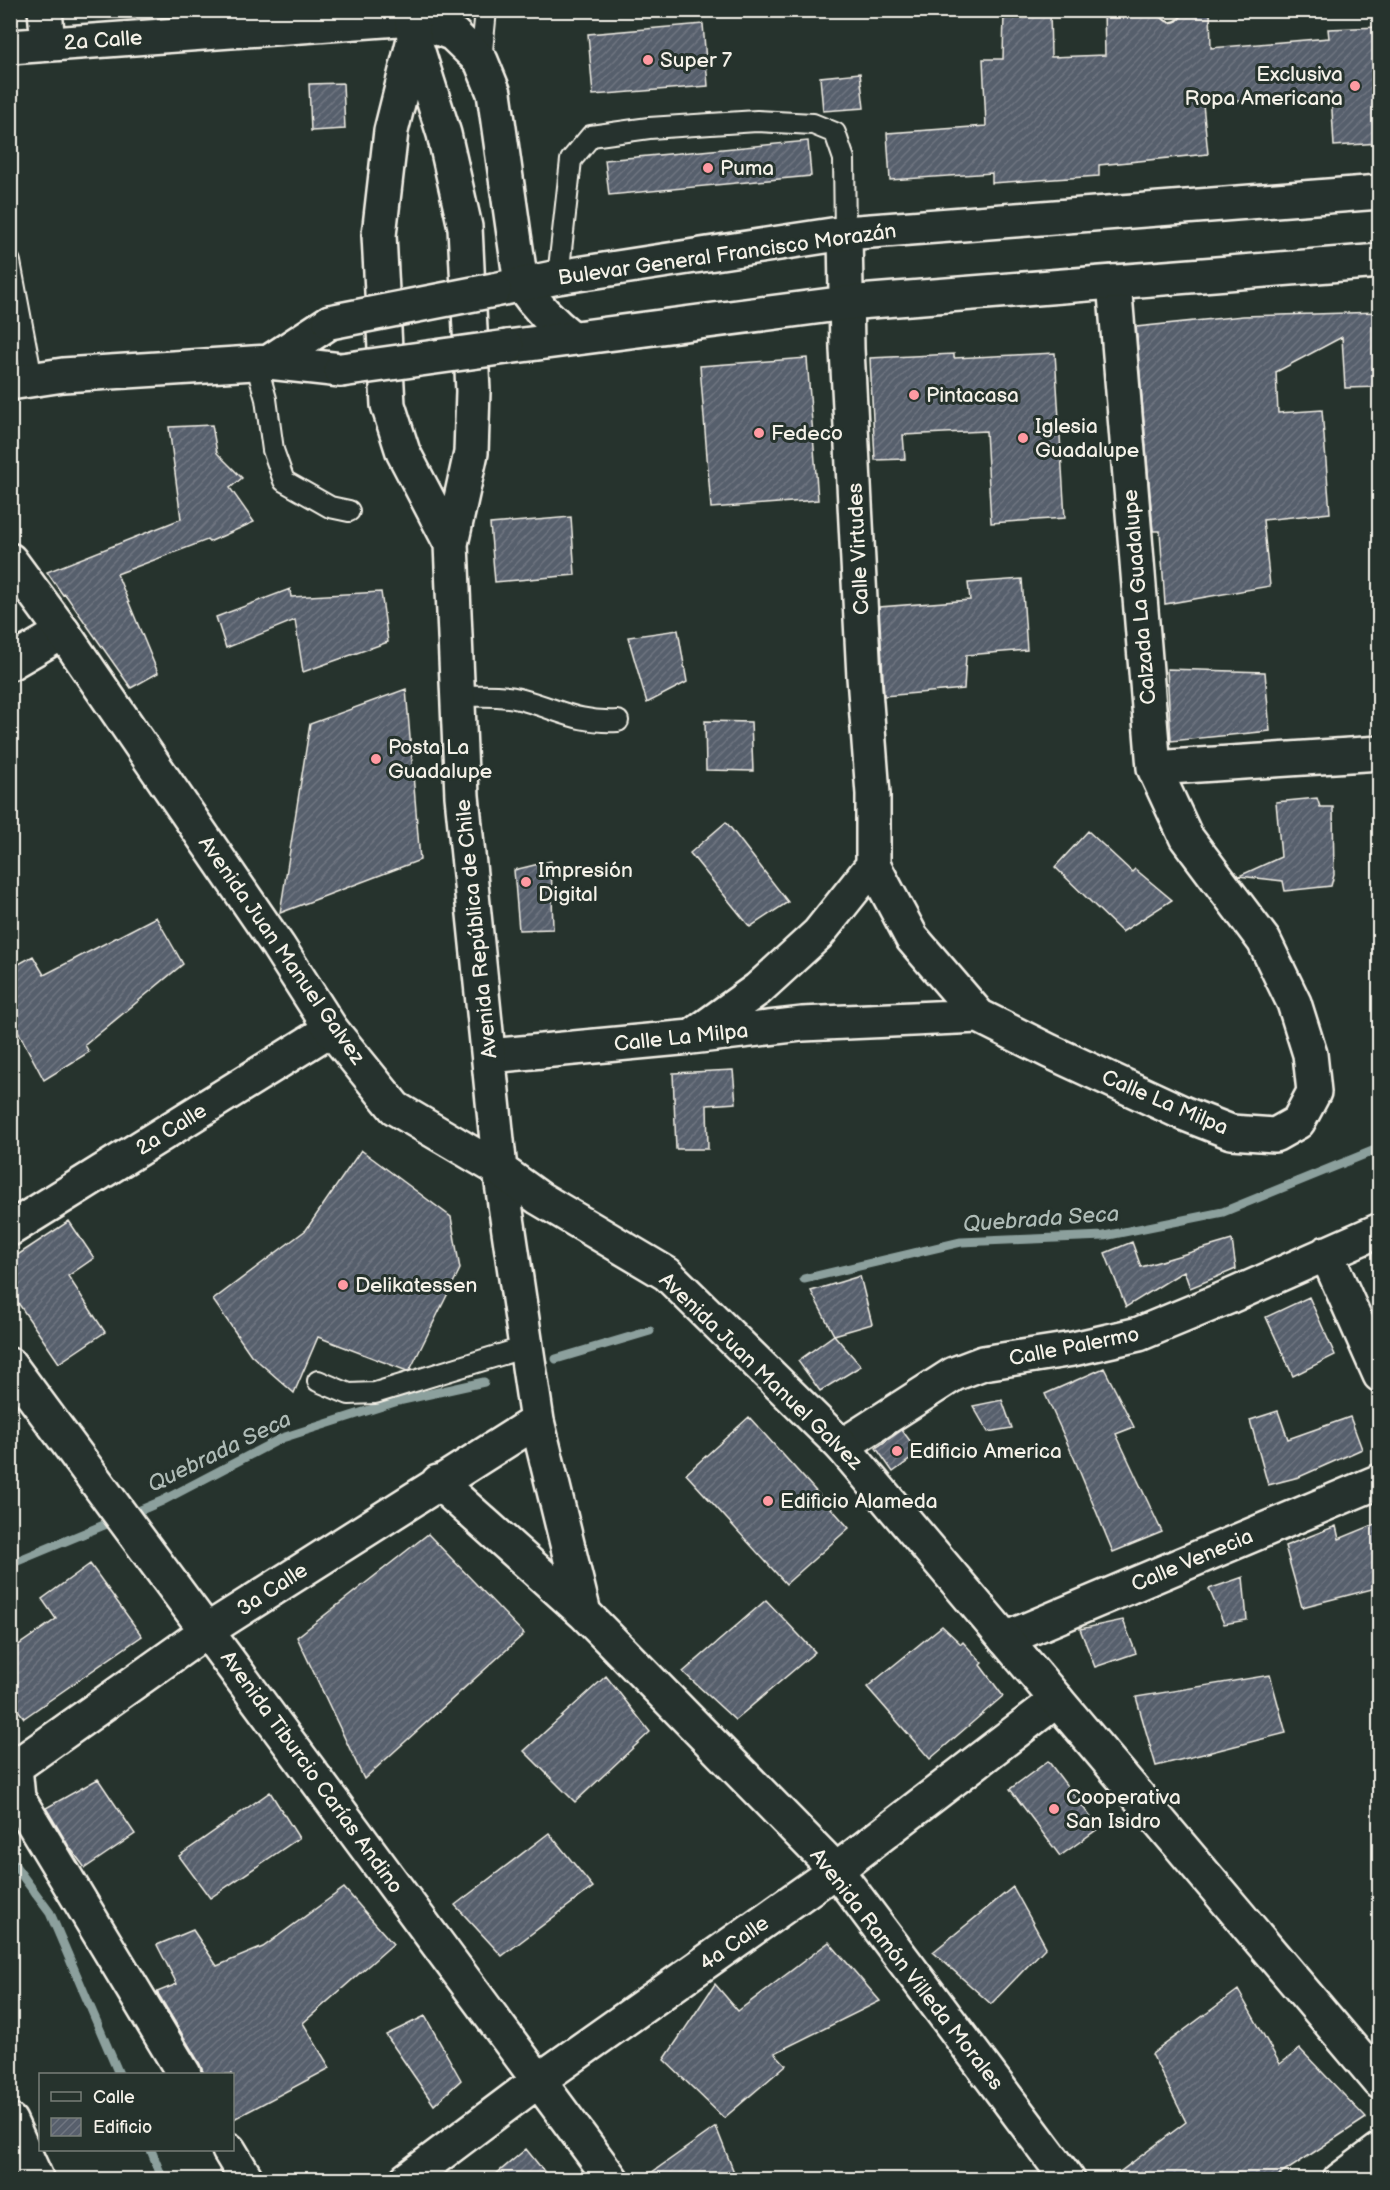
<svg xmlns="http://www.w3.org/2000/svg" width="1390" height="2190" font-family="'Balsamiq Sans',sans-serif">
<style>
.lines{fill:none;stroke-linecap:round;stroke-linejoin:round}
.stream{stroke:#8ca09d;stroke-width:9}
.building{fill:url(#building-hatch);stroke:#f4f1e8;stroke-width:1.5}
.service-casing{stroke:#f4f1e8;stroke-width:24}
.minor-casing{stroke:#f4f1e8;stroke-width:38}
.tertiary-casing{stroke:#f4f1e8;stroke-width:38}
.secondary-casing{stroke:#f4f1e8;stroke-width:38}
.service{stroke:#26332d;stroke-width:20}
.minor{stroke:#26332d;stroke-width:33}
.tertiary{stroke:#26332d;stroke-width:33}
.secondary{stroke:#26332d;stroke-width:33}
.secondary-bridge-casing{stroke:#f4f1e8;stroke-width:38;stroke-linecap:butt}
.secondary-bridge{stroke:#26332d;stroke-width:33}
.poi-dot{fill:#ff9aa2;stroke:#26332d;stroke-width:2}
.labels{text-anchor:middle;stroke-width:6;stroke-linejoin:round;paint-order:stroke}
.street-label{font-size:21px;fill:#f4f1e8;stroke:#26332d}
.poi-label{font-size:21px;fill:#f4f1e8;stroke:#26332d;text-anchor:start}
.water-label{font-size:22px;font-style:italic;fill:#aebbb6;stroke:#26332d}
</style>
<defs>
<pattern id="building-hatch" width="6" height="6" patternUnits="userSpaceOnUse" patternTransform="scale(1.5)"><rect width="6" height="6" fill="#575f6c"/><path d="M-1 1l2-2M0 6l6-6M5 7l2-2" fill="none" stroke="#707681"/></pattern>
</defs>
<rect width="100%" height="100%" fill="#26332d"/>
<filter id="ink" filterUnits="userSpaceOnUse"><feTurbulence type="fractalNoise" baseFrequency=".0167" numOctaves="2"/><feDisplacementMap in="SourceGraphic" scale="12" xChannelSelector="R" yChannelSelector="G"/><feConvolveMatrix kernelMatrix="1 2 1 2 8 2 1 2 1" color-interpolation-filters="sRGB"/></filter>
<g filter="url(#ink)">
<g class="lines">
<path class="stream" d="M 804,1279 L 961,1242 L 1104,1236 L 1223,1212 L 1380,1148
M 556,1359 L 650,1331
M 129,1515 L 162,1501 L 282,1438 L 398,1401 L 484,1382
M 10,1564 L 116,1520
M 10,1859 L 50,1913 L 119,2074
M 151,2150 L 163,2180"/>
</g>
<path class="building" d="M 1050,10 L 1051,57 L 1105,55 L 1104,10 L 1159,10 L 1161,17 L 1170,23 L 1177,21 L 1182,16 L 1183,10 L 1210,10 L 1211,48 L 1329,38 L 1328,29 L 1380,27 L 1380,143 L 1334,146 L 1331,93 L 1203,104 L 1208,154 L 1099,165 L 1099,176 L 992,183 L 992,173 L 890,180 L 887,133 L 986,126 L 983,59 L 1003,59 L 1004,11 Z
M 703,24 L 708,86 L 593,95 L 588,34 Z
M 860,73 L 864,108 L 823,111 L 820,77 Z
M 343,83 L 345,129 L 311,131 L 309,84 Z
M 808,141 L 811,176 L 609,195 L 605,160 Z
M 1380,312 L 1380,387 L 1345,388 L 1342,337 L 1276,372 L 1278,413 L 1322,410 L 1330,513 L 1263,520 L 1270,586 L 1165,604 L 1160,531 L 1153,531 L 1136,327 L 1243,316 Z
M 1055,353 L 1065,518 L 991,523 L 986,431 L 903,435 L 905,459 L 875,460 L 870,358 L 954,354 L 954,358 Z
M 807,358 L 818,500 L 711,508 L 700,366 Z
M 212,425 L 217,453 L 242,478 L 230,488 L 254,522 L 209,542 L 207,540 L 117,574 L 158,673 L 131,688 L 65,594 L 63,595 L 47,572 L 181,519 L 169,427 Z
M 571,517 L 575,575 L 495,582 L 490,524 Z
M 1022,579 L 1027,650 L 966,655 L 964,689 L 884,696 L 879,607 L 970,600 L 968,583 Z
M 290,589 L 291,597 L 381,592 L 388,642 L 303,672 L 295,620 L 226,648 L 216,617 Z
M 678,630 L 687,682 L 647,703 L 628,637 Z
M 1167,669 L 1265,672 L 1270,731 L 1171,741 Z
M 406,689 L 420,860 L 280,913 L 310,724 Z
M 705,721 L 751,722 L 753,771 L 706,770 Z
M 1317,798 L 1320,807 L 1333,807 L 1334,875 L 1331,886 L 1285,891 L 1283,881 L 1239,876 L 1281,857 L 1276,802 Z
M 726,822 L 788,902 L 750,927 L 690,853 Z
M 1088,831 L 1132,872 L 1135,869 L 1172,900 L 1122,932 L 1055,867 Z
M 551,861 L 553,929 L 519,930 L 514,870 Z
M 156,917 L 183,964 L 85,1045 L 89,1052 L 44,1080 L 10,1016 L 10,969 L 33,956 L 44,975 Z
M 733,1070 L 736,1103 L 707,1105 L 708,1149 L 676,1149 L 673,1073 Z
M 361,1150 L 451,1217 L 460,1269 L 410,1370 L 407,1371 L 318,1337 L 294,1393 L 251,1355 L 213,1300 L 306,1230 Z
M 69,1221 L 94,1258 L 68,1276 L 105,1332 L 59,1363 L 10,1291 L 10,1260 Z
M 1232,1240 L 1236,1269 L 1190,1288 L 1184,1271 L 1126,1307 L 1105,1253 L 1132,1242 L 1141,1267 Z
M 860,1276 L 872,1324 L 834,1335 L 811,1291 Z
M 1309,1297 L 1335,1355 L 1293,1376 L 1266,1317 Z
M 834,1335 L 861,1366 L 820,1391 L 798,1361 Z
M 1104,1368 L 1134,1427 L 1116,1434 L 1162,1532 L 1113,1552 L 1074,1458 L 1045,1394 Z
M 1002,1400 L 1012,1428 L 988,1432 L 973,1406 Z
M 1278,1411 L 1288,1439 L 1350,1417 L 1362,1449 L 1299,1477 L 1268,1485 L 1250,1420 Z
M 749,1417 L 849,1528 L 786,1584 L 686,1474 Z
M 902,1430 L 919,1453 L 893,1472 L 876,1448 Z
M 1380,1522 L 1380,1587 L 1302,1607 L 1285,1546 L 1336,1526 L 1339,1539 Z
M 428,1534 L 524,1634 L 364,1779 L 297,1637 Z
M 90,1564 L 142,1636 L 24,1718 L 10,1699 L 10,1651 L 56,1619 L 42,1599 Z
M 1243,1577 L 1247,1620 L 1224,1624 L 1209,1589 Z
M 766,1600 L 815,1652 L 735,1720 L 683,1672 Z
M 1123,1620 L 1136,1653 L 1095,1667 L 1080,1629 Z
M 942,1626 L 961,1644 L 963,1642 L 982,1663 L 980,1665 L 1003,1696 L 930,1759 L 867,1687 Z
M 1270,1675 L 1286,1733 L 1156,1766 L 1136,1697 Z
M 606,1676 L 650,1732 L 575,1802 L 524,1751 Z
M 1048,1761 L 1099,1828 L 1060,1856 L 1010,1789 Z
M 98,1779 L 135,1834 L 85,1868 L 68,1845 L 46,1808 Z
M 270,1792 L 299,1838 L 210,1898 L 179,1856 Z
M 549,1833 L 593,1887 L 502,1956 L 455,1905 Z
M 1013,1887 L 1046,1947 L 991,2004 L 933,1952 Z
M 344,1888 L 393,1944 L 303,2023 L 330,2068 L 232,2120 L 232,2074 L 204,2074 L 200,2064 L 157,1992 L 177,1984 L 157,1945 L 193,1930 L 217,1966 L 263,1947 Z
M 829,1942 L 880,2001 L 775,2053 L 786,2065 L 724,2118 L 664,2060 L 715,1984 L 738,2011 Z
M 1238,1990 L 1280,2064 L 1300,2049 L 1366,2118 L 1272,2180 L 1109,2180 L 1186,2122 L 1152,2054 Z
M 425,2016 L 461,2080 L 434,2105 L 386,2035 Z
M 716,2127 L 737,2180 L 641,2180 Z
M 526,2149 L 551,2180 L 489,2180 Z"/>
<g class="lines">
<g class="service-casing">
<path id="service" d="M 1171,10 L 1171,11
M 481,61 L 486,10
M 10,262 L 32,379
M 558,277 L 571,160 L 591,136 L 649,128 L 757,121 L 813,124 L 835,133 L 844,159 L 845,233
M 256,363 L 266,399 L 273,450 L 284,481 L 330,507 L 349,511
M 458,696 C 479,696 502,694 523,700 C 560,710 577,723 618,721
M 318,1381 L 349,1394 L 375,1393 L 526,1347"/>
</g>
<g class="minor-casing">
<path id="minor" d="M 45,10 L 48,44
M 10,47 L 412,18 L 453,34 L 481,61 L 494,93 L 521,284 C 536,306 551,322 572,338
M 845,233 L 847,349 L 864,677 L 873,794 L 873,865 L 912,938 L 979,1016
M 10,663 L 63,632
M 1154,768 L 1380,753
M 693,1036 L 758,989 L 818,934 L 873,865
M 489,1056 L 691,1037 L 802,1024 L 979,1016 L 1049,1051 L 1185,1114 L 1231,1132 L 1275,1135 L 1298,1122 L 1314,1092 L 1310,1054 L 1294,1003 L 1264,941 L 1186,837 L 1154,768 L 1114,282
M 500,1170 L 537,1421 L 584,1613 L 836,1870 L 1068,2180
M 10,1229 L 331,1029
M 1326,1253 L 1380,1375
M 10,1365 L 612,2180
M 842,1446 L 954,1374 L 983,1363 L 1073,1349 L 1139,1334 L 1231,1296 L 1380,1230
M 438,1482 L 584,1613
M 1005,1639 L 1380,1481
M 184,2074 L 18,1798 L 15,1767 L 208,1630 L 537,1421
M 10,2121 L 37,2180
M 229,2150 L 247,2180
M 406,2180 L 539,2080 L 836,1870 L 1057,1700
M 1340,2180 L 1380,2150"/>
</g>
<g class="tertiary-casing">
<path id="tertiary" d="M 411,10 L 414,39 L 444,134 L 465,227 L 473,391 L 471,453 L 451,544 L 462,796 L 500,1170
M 414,39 L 391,131 L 379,235 L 388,405 L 403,452 L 451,544
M 10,560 L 63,632 L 278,946 L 331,1029 L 395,1108 L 500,1170 L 539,1198 L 667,1274 L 842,1446 L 1380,2082"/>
</g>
<g class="secondary-casing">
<path id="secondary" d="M 494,290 L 558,277 L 845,233 L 1380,192
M 507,347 L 846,303 L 1380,261
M 269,362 L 330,322
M 10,383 L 63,375 L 269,362 L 341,370"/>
</g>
<use href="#service" class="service"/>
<use href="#minor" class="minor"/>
<use href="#tertiary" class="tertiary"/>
<use href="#secondary" class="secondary"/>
<g class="secondary-bridge-casing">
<path id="secondary-bridge" d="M 330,322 L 494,290
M 341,370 L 507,347"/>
</g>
<use href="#secondary-bridge" class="secondary-bridge"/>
</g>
</g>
<g class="poi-dot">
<circle cx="648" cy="60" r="6"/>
<circle cx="1355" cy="86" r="6"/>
<circle cx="708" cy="168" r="6"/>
<circle cx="914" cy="395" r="6"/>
<circle cx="759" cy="433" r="6"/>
<circle cx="1023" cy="438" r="6"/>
<circle cx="376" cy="759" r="6"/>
<circle cx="526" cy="882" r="6"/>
<circle cx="343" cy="1285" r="6"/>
<circle cx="897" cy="1451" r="6"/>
<circle cx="768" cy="1501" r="6"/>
<circle cx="1054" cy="1809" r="6"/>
</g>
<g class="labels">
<g class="street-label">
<text transform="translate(103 40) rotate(-4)" y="7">2a Calle</text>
<text transform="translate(727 254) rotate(-8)" y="7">Bulevar General Francisco Morazán</text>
<text transform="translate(858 549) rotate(-93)" y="7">Calle Virtudes</text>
<text transform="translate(1139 597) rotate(-95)" y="7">Calzada La Guadalupe</text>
<text transform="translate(476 929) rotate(-96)" y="7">Avenida República de Chile</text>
<text transform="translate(282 950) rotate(55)" y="7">Avenida Juan Manuel Galvez</text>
<text transform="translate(681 1037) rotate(-6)" y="7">Calle La Milpa</text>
<text transform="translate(1165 1102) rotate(23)" y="7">Calle La Milpa</text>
<text transform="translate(171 1129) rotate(-32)" y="7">2a Calle</text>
<text transform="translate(1074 1346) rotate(-11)" y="7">Calle Palermo</text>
<text transform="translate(761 1371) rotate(44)" y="7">Avenida Juan Manuel Galvez</text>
<text transform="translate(1192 1560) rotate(-23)" y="7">Calle Venecia</text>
<text transform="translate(272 1589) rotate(-33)" y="7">3a Calle</text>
<text transform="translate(312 1772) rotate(54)" y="7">Avenida Tiburcio Carías Andino</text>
<text transform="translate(734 1943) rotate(-35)" y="7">4a Calle</text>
<text transform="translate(907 1969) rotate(52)" y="7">Avenida Ramón Villeda Morales</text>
</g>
<g class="poi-label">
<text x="660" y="67">Super 7</text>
<text x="1343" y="81" text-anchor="end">Exclusiva<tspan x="1343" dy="24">Ropa Americana</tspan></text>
<text x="720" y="175">Puma</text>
<text x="926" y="402">Pintacasa</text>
<text x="1035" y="433">Iglesia<tspan x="1035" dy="24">Guadalupe</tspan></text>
<text x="771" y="440">Fedeco</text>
<text x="388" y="754">Posta La<tspan x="388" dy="24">Guadalupe</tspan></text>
<text x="538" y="877">Impresión<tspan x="538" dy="24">Digital</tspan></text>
<text x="355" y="1292">Delikatessen</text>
<text x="909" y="1458">Edificio America</text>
<text x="780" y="1508">Edificio Alameda</text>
<text x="1066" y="1804">Cooperativa<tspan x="1066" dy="24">San Isidro</tspan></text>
</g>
<g class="water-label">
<text transform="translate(1041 1218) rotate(-4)" y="8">Quebrada Seca</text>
<text transform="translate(219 1451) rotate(-26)" y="8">Quebrada Seca</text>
</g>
</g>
<rect width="1390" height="2190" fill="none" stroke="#26332d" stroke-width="36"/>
<rect x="18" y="18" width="1354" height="2154" fill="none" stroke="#f4f1e8" stroke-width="2" filter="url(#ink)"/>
<rect x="39" y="2073" width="195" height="78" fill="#26332d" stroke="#787f78" stroke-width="1.5"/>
<rect x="51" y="2092" width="30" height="9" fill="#26332d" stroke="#787f78" stroke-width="1.5"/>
<text x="93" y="2103" font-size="18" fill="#f4f1e8">Calle</text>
<rect x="51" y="2118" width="30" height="18" fill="url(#building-hatch)" stroke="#787f78" stroke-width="1.5"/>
<text x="93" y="2133" font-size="18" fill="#f4f1e8">Edificio</text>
</svg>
